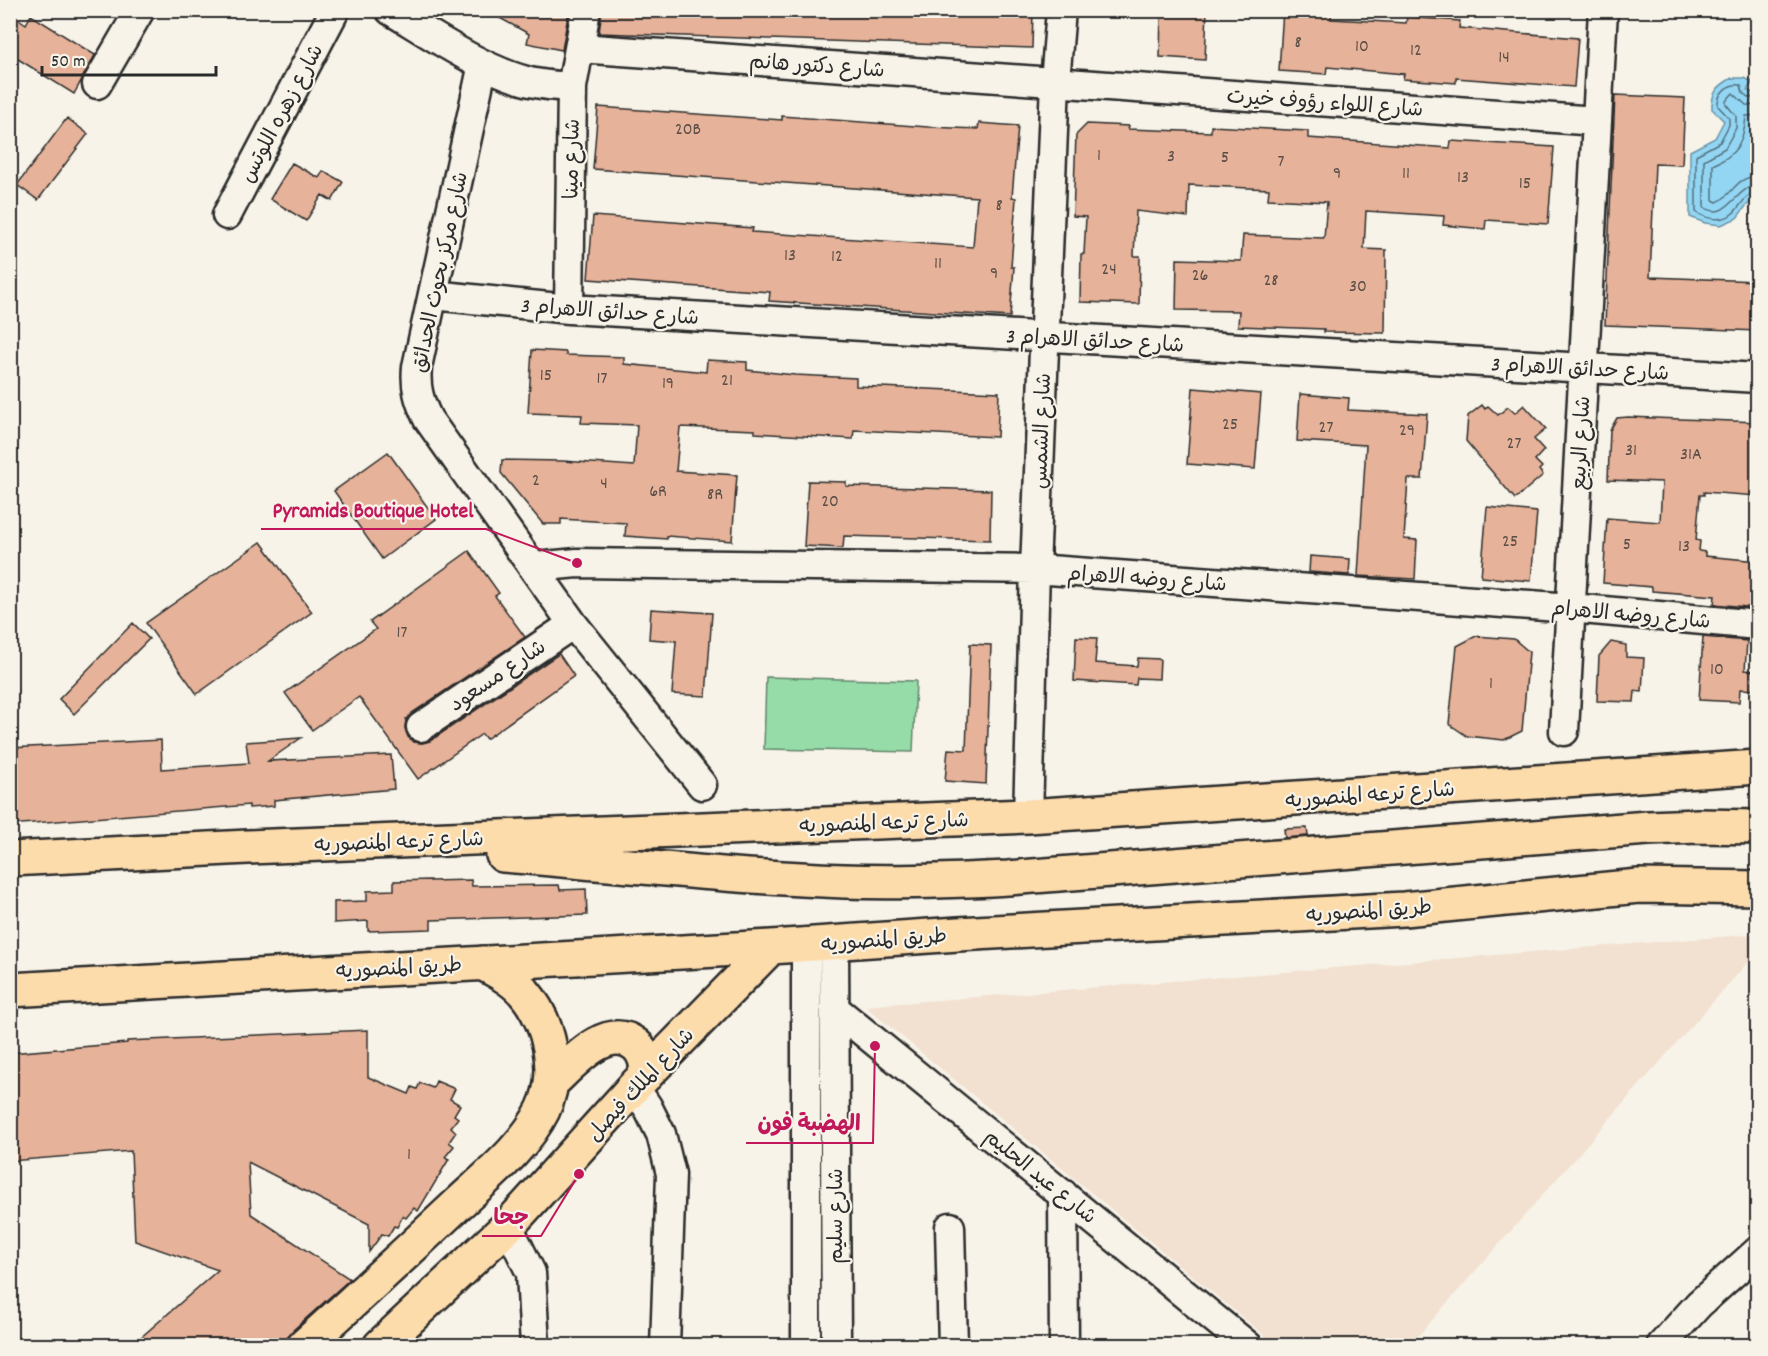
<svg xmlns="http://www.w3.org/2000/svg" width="1768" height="1356" font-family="Dekko,'Playpen Sans Arabic',sans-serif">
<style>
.built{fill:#f2e0d0}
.green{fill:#96dca9;stroke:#60846a;stroke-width:1.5}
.water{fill:#92d6f4;stroke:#6992a4;stroke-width:1.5}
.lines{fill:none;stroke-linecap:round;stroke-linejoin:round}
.shore{stroke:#546f7b;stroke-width:1.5}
.building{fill:#e6b299;stroke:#2b2b2b;stroke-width:1.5}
.minor-casing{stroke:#2b2b2b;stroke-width:33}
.major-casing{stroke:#2b2b2b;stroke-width:38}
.minor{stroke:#f7f3e8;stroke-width:28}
.major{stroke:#fddcac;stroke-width:33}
.labels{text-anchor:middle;stroke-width:4.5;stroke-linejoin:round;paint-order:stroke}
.number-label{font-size:18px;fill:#5a4d46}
.street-label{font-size:21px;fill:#2b2b2b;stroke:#f7f3e8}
.leader{fill:none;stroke:#c2185b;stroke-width:2}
.callout-dot{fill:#c2185b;stroke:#f7f3e8;stroke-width:2}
.callout-label{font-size:22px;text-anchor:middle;font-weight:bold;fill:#c2185b;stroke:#f7f3e8;stroke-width:4.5;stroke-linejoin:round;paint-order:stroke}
</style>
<rect width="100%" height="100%" fill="#f7f3e8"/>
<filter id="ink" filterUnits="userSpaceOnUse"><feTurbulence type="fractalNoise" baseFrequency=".0167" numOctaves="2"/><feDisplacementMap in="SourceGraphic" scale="12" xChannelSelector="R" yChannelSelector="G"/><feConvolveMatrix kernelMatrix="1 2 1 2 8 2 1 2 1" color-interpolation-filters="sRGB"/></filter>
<g filter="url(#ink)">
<path class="built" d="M 1757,934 L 1757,952 L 1410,1345 L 1276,1345 L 865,1006 Z"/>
<path class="green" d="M 766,677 L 916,681 L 913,752 L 764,749 Z"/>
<path class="water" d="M 1732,78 L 1744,78 L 1753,82 L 1747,90 L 1753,93 L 1757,90 L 1757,197 L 1746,206 L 1737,218 L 1721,225 L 1705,223 L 1690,217 L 1690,151 L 1715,138 L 1724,121 L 1712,109 C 1711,92 1718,86 1732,78 Z"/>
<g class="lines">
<path class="shore" d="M 1758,97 L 1749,98 L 1743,93 L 1741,85 C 1728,83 1717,93 1718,106 L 1729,118 L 1729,125 L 1720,142 L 1696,155 L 1696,212 C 1706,219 1722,222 1732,214 C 1742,206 1744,194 1758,192
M 1758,106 L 1746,105 L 1733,93 L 1726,101 L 1726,104 L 1736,116 L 1736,128 L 1725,148 L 1704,160 L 1704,207 C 1727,223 1736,186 1758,185
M 1758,115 L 1746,116 C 1745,129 1741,146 1730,155 C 1725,160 1718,162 1713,165 L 1713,200 L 1717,202 C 1733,196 1734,177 1758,176"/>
</g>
<path class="building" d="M 485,10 L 569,10 L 562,50 L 527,43 L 529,34 Z
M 602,10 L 1033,10 L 1032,48 L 599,33 Z
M 1161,10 L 1207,10 L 1205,60 L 1160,57 Z
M 1283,10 L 1332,10 L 1331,19 L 1406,23 L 1407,17 L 1460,21 L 1459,28 L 1578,38 L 1574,87 L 1456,78 L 1456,83 L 1403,79 L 1404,74 L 1327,67 L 1326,74 L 1279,71 Z
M 10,13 L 26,24 L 31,15 L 95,55 L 74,94 L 10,54 Z
M 1615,95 L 1685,98 L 1682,165 L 1655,164 L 1650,277 L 1758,281 L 1758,331 L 1605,325 Z
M 598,107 L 782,120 L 782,116 L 928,127 L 978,129 L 979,123 L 1018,126 L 1012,197 L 1016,198 L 1011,267 L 1014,267 L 1010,317 L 769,301 L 770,292 L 588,279 L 593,216 L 753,228 L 752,232 L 973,247 L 977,197 L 593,169 Z
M 67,118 L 88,134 L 38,200 L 17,185 Z
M 1087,124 L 1129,126 L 1128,129 L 1211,132 L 1211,126 L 1308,131 L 1308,138 L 1450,148 L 1451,141 L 1554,147 L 1548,224 L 1486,220 L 1485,229 L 1443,225 L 1444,216 L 1366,211 L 1364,249 L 1386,250 L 1385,333 L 1324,332 L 1324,329 L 1238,326 L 1239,311 L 1176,310 L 1177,259 L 1241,261 L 1243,235 L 1324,238 L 1327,202 L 1268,199 L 1269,189 L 1189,185 L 1188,217 L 1136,211 L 1134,256 L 1140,256 L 1139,304 L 1080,302 L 1081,254 L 1084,254 L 1086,217 L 1073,216 L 1076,135 Z
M 292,163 L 319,178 L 323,171 L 343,182 L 332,201 L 322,195 L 306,221 L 270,199 Z
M 532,350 L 566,352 L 566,355 L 624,357 L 624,364 L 706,372 L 707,360 L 747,362 L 747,370 L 795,375 L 856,378 L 856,386 L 999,392 L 997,437 L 854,430 L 853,439 L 755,433 L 755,430 L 680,427 L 676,471 L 737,475 L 732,541 L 667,536 L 667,539 L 625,536 L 626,523 L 561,519 L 561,524 L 543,524 L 501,473 L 502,460 L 563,461 L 634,466 L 637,425 L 581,423 L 582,415 L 528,413 Z
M 1193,388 L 1261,394 L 1255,469 L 1187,464 Z
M 1300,394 L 1349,398 L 1348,410 L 1427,414 L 1422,479 L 1408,479 L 1404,539 L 1417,540 L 1415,579 L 1358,576 L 1366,445 L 1297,441 Z
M 1482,405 L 1485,409 L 1488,406 L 1498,415 L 1508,407 L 1515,413 L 1524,405 L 1546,429 L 1534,439 L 1544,450 L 1535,460 L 1542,467 L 1539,470 L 1543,475 L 1515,499 L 1466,441 L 1468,416 Z
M 1628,417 L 1758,422 L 1758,496 L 1704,492 L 1704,495 L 1700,495 L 1696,540 L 1700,541 L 1699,551 L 1705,552 L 1705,556 L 1758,561 L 1758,608 L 1714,604 L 1715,596 L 1652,591 L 1652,587 L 1603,583 L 1607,518 L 1660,522 L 1662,482 L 1608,480 L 1610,430 L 1617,418 Z
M 388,452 L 436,519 L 382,559 L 334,491 Z
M 808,481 L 846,482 L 846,486 L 991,490 L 990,540 L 844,536 L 843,548 L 804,546 Z
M 1487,507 L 1537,512 L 1531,581 L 1481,577 Z
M 261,542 L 312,612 L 197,694 L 146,623 Z
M 469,551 L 499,593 L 495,596 L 525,637 L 412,713 L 406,719 L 405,728 L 408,737 L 414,742 L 422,743 L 430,741 L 559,654 L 574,676 L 486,739 L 482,734 L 418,779 L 359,697 L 312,730 L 285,693 L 376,629 L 370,622 Z
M 1310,556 L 1350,559 L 1349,575 L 1309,572 Z
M 651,609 L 712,613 L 706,696 L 672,694 L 676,641 L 649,639 Z
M 133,623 L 149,639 L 74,714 L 59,699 Z
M 1476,636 L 1514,639 L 1529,652 L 1522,731 L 1504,740 L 1467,736 L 1449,724 L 1457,646 Z
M 1076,637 L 1097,638 L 1095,663 L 1137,666 L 1138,658 L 1160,659 L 1159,679 L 1137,678 L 1136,685 L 1074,681 Z
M 1703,637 L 1747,641 L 1745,670 L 1758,671 L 1758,690 L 1740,689 L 1739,702 L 1699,700 Z
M 1611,642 L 1626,645 L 1626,657 L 1644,658 L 1642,692 L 1635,691 L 1634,702 L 1597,701 L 1599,656 Z
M 970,644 L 991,645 L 986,784 L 945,781 L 948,749 L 966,750 Z
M 301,738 L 268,761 L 391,755 L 394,789 L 274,800 L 274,806 L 249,808 L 249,805 L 10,825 L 10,748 L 161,740 L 162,769 L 249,763 L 246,742 Z
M 1307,828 L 1308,836 L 1285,838 L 1284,829 Z
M 430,880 L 430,881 L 471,880 L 472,886 L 559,885 L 560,890 L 586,889 L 587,915 L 431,920 L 431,929 L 368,931 L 368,921 L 334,923 L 334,902 L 367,901 L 367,891 L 394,890 L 394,881 Z
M 368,1030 L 368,1077 L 409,1094 L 412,1087 L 417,1089 L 420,1083 L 433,1088 L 436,1081 L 455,1089 L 450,1099 L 460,1105 L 454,1115 L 458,1118 L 451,1127 L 456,1132 L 449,1142 L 454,1146 L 445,1157 L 449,1159 L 418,1211 L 414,1208 L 406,1218 L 403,1216 L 397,1227 L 394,1226 L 388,1236 L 382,1234 L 369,1252 L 369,1224 L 248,1162 L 251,1214 L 350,1279 L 291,1332 L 286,1340 L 286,1346 L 131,1346 L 218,1270 L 135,1241 L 131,1151 L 10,1161 L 10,1053 L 127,1043 L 127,1041 Z"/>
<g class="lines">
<g class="minor-casing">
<path id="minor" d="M 390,10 C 432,35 479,68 526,81 C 541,85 556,86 572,87
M 579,48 L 1596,121
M 483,64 L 417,367 C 415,387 419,401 428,419 L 573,624 L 702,785
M 97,84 L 140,10
M 227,215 L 335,10
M 433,295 L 569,309 L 1758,378
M 569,309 L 572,87 L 586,10
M 535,567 L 577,563 L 1035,569 L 1571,608 L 1758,625
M 421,727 L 573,624
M 1564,731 L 1603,10
M 1028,816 L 1035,569 L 1055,82 L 1061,10
M 834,942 L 836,1346
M 806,944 L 806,1346
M 834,1008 L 1248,1346
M 634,1087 L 647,1106 L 661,1134 L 671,1174 L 665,1346
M 1063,1194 L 1064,1346
M 508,1226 L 531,1273 L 535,1346
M 950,1227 L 953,1346
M 1661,1346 L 1699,1304 L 1758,1251"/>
</g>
<g class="major-casing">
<path id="major" d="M 503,855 C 616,864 730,877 844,881 C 899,883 953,881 1008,878 L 1648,828 L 1698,826 L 1758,827
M 10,859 L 248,847 L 1028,816 L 1758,767
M 10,990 L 771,947 L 958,934 L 1404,909 L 1639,886 L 1758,888
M 551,1083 C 571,1065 607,1021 636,1045 C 645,1053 647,1063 647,1074
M 304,1346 C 356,1299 407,1252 458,1204 C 488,1176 524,1148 543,1110 C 561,1072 550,1022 523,991 C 512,979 497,971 482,963
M 380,1346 L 508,1226 L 634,1087 L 771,947"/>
</g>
<use href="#minor" class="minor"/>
<use href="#major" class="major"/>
</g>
</g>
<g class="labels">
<g class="number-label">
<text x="1298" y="47">8</text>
<text x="1362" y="51">10</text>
<text x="1416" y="55">12</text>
<text x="1504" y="62">14</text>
<text x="688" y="134">20B</text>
<text x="1099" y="160">1</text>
<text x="1171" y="161">3</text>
<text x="1225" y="162">5</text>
<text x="1281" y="166">7</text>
<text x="1337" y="178">9</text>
<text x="1406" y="178">11</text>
<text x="1463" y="182">13</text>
<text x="1525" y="188">15</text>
<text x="999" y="210">8</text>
<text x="790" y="260">13</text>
<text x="837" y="261">12</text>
<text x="938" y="268">11</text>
<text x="1109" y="274">24</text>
<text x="994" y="278">9</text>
<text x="1200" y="280">26</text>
<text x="1271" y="285">28</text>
<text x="1358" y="291">30</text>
<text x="546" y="380">15</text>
<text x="602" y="383">17</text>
<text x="727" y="385">21</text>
<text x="668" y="388">19</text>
<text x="1230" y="429">25</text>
<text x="1326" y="432">27</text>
<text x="1407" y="435">29</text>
<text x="1514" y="448">27</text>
<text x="1631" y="455">31</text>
<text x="1691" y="459">31A</text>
<text x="536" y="485">2</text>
<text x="604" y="488">4</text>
<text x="658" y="496">6R</text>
<text x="715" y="499">8R</text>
<text x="830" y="506">20</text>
<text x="1510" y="546">25</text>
<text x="1627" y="549">5</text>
<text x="1684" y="551">13</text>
<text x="402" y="637">17</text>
<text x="1717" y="674">10</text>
<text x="1491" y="688">1</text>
<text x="409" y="1159">1</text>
</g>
<g class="street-label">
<text transform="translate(817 65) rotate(4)" y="7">شارع دكتور هانم</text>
<text transform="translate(1325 102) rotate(4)" y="7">شارع اللواء رؤوف خيرت</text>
<text transform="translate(281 113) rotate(-62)" y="7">شارع زهره اللوتس</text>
<text transform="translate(571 159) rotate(-89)" y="7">شارع مينا</text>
<text transform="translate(439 272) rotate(-78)" y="7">شارع مركز بحوث الحدائق</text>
<text transform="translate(610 311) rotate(4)" y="7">شارع حدائق الاهرام 3</text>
<text transform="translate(1095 340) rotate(3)" y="7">شارع حدائق الاهرام 3</text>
<text transform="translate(1580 368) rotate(3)" y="7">شارع حدائق الاهرام 3</text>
<text transform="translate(1041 431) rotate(-88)" y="7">شارع الشمس</text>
<text transform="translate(1580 443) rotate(-87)" y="7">شارع الربيع</text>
<text transform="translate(1147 578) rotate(4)" y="7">شارع روضه الاهرام</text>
<text transform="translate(1631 614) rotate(5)" y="7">شارع روضه الاهرام</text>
<text transform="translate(497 675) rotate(-34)" y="7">شارع مسعود</text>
<text transform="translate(1370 794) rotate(-4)" y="7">شارع ترعه المنصوريه</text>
<text transform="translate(884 822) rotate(-2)" y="7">شارع ترعه المنصوريه</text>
<text transform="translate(399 841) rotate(-2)" y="7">شارع ترعه المنصوريه</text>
<text transform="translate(1369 910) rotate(-4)" y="7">طريق المنصوريه</text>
<text transform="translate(884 939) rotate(-4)" y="7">طريق المنصوريه</text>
<text transform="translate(399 967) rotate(-3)" y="7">طريق المنصوريه</text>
<text transform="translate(640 1084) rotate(-47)" y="7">شارع الملك فيصل</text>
<text transform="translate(1041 1176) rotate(39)" y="7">شارع عبد الحليم</text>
<text transform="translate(835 1216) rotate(-90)" y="7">شارع سليم</text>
</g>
</g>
<path class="leader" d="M577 563L486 529H261M875 1046L873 1143H746M579 1174L541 1236H482"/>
<g class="callout-dot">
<circle cx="577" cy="563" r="6"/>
<circle cx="875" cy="1046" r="6"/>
<circle cx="579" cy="1174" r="6"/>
</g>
<g class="callout-label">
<text x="373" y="517">Pyramids Boutique Hotel</text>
<text x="809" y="1130">الهضبة فون</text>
<text x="511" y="1224">جحا</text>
</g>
<rect width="1768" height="1356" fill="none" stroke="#f7f3e8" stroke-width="36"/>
<rect x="18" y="18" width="1732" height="1320" fill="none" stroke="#2b2b2b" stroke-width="2" filter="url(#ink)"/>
<path d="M42 66v9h174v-9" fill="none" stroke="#2b2b2b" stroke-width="3"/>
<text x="51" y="66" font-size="18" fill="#2b2b2b" stroke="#f7f3e8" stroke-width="4.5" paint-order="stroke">50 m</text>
</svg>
